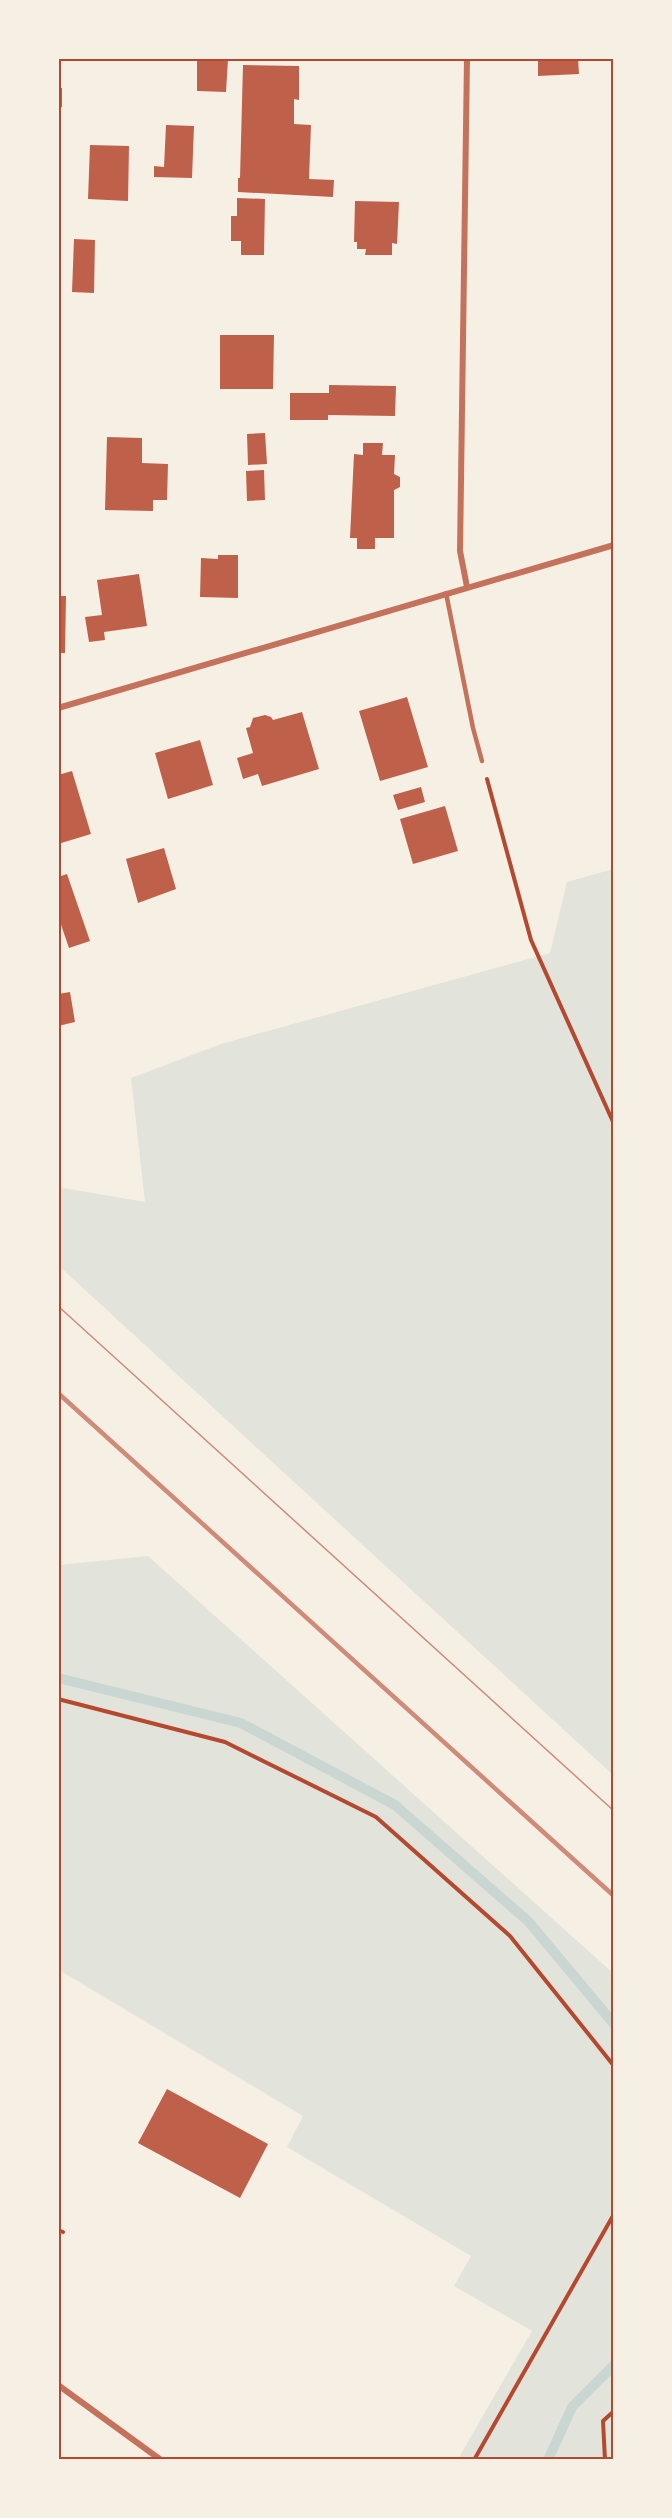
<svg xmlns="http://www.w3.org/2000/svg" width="672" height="2518" font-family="'Alegreya Sans',sans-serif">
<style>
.green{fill:#e2e4dc}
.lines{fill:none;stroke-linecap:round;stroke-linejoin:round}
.stream{stroke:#c9d6d2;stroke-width:10}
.building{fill:#bf614a}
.path{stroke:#b5482f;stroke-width:4}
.service{stroke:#c5725c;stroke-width:4.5}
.minor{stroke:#c5725c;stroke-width:6}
.tram{stroke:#cf8b77;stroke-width:1.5}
.rail{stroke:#cf8b77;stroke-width:4.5}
.neatline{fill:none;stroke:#b5482f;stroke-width:2}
</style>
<rect width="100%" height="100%" fill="#f6efe4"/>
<path class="green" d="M 613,869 L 613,1775 L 59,1266 L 58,1187 L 145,1202 L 131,1078 L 221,1044 L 550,953 L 567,882 Z
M 148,1556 L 613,1973 L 613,2459 L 458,2459 L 532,2331 L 454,2286 L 471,2256 L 287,2147 L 303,2116 L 59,1970 L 59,1565 Z"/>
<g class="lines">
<path class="stream" d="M 58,1678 L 241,1723 L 395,1805 L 528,1921 L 614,2024
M 548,2460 L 572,2407 L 614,2365"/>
</g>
<path class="building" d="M 197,58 L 228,59 L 226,92 L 197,91 Z
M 538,58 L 578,58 L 579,74 L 538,76 Z
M 243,65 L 299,66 L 299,100 L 294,99 L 294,124 L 311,125 L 309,179 L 334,180 L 333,197 L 238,192 L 238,178 L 240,178 Z
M 58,88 L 62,88 L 62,107 L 58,107 Z
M 166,125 L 194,126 L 192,178 L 154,177 L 154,166 L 164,167 Z
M 90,145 L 129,146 L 128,201 L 88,199 Z
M 237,198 L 265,199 L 264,255 L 241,255 L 241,241 L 231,241 L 231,216 L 237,216 Z
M 355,201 L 399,202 L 397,244 L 392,243 L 392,255 L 365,255 L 366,249 L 357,249 L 357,242 L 354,242 Z
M 74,239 L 95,240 L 94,293 L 72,292 Z
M 220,335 L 274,335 L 273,389 L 220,389 Z
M 329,385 L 396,386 L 395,416 L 328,415 L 328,420 L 290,420 L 290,393 L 329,393 Z
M 265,433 L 267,464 L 248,465 L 247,434 Z
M 107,437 L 142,438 L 142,463 L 168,464 L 167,500 L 153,500 L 153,511 L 105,510 Z
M 363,443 L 383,443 L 382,455 L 395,455 L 394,474 L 400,477 L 400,487 L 394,490 L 394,538 L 375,538 L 375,549 L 357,549 L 357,538 L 350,538 L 354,454 L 363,455 Z
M 264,470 L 265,500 L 247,501 L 246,471 Z
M 218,555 L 238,555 L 238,598 L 200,597 L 201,558 L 218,559 Z
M 139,574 L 147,626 L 104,632 L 105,640 L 89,642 L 85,617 L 102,615 L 97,580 Z
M 58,596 L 66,596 L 65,653 L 58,653 Z
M 407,697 L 428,767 L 380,781 L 359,711 Z
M 302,712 L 319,769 L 262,786 L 258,774 L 243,779 L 237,758 L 253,753 L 246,728 L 250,727 L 253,718 L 265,715 L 271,717 L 273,720 Z
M 200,740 L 213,785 L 168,799 L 155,753 Z
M 72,771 L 91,834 L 58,844 L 58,775 Z
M 421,787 L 425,802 L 398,810 L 393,795 Z
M 445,806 L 458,851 L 413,864 L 400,819 Z
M 164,848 L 176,889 L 138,903 L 126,859 Z
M 67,874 L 90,941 L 69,948 L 58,916 L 58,877 Z
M 70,992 L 75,1022 L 58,1026 L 58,994 Z
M 167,2089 L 268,2144 L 240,2198 L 138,2143 Z"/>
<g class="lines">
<path class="path" d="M 487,779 L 531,940 L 614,1124
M 58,1699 L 225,1742 L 376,1817 L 510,1936 L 614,2066
M 58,2230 L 63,2232
M 474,2460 L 614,2214
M 605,2460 L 603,2421 L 614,2411"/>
<path class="service" d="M 446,593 L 473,728 L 482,761"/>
<path class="minor" d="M 467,58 L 460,551 L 467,587
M 58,708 L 614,545
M 58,2385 L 161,2460"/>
<path class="tram" d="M 58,1306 L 614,1811"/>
<path class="rail" d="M 58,1393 L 614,1896"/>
</g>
<rect width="672" height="2518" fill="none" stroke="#f6efe4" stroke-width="120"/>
<rect x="60" y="60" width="552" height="2398" class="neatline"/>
</svg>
